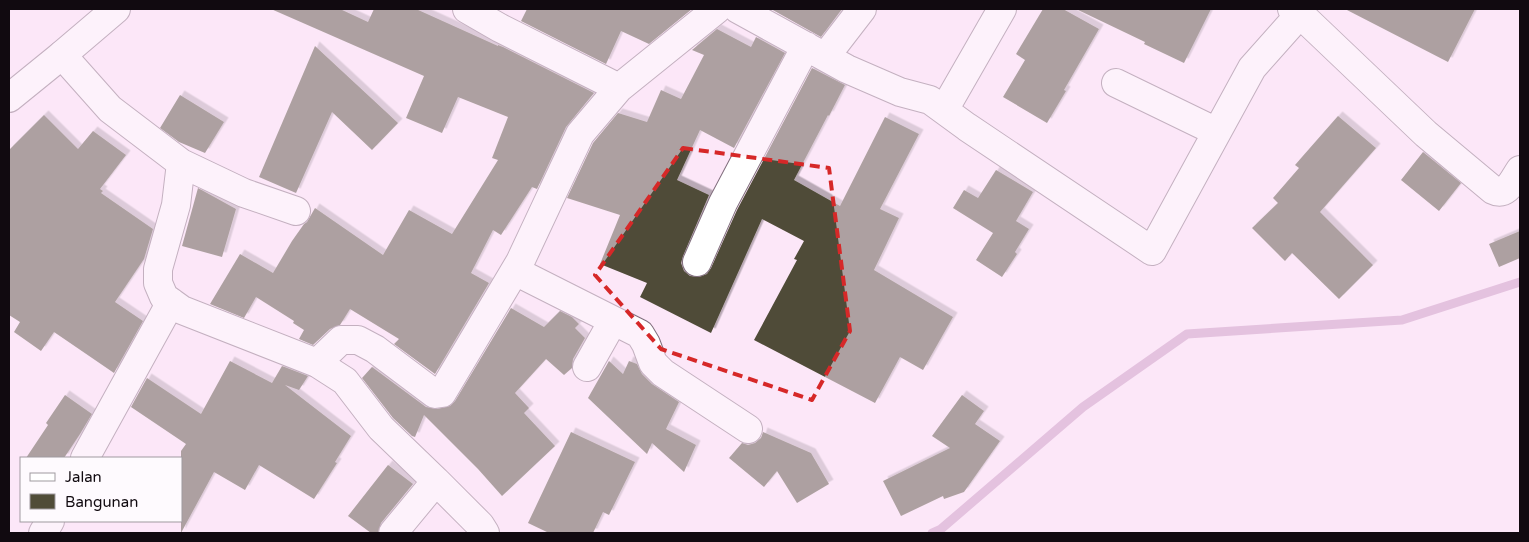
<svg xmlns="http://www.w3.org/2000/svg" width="1529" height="542" font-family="'Varela Round',sans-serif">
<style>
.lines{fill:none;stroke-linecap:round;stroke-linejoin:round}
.stream{stroke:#c894c0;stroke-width:9}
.building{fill:#504c38;filter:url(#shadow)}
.street-casing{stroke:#816e7d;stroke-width:30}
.secondary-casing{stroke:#816e7d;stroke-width:30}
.street{stroke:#fff;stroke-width:28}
.secondary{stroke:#fff;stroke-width:28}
.marked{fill:none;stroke:#d62828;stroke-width:4;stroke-dasharray:10 6;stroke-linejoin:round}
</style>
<defs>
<filter id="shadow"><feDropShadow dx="4.5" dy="-4.5" stdDeviation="0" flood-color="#0004"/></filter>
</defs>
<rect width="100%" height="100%" fill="#fce7f8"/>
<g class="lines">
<path class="stream" d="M 932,533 L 941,529 L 1083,407 L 1187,334 L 1402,320 L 1520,282"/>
</g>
<path class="building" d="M 271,9 L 340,9 L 368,22 L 374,9 L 416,9 L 498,46 L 498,45 L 503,47 L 594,93 L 566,127 L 537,189 L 532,187 L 501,235 L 493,230 L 471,273 L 489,283 L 435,374 L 394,344 L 399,339 L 350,309 L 340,325 L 330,329 L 313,345 L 299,339 L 304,330 L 293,323 L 294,321 L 256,297 L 244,318 L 210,304 L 240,254 L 273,273 L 292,241 L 304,224 L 307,222 L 315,208 L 383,255 L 409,210 L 452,234 L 498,160 L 492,158 L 508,117 L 458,97 L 442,133 L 406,118 L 424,76 Z
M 527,9 L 692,9 L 649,44 L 621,31 L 606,64 L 521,21 Z
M 771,9 L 842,9 L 821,37 Z
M 1043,9 L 1063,9 L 1099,29 L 1064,90 L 1066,91 L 1047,123 L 1003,97 L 1025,60 L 1016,54 Z
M 1076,9 L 1211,9 L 1184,63 L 1144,44 L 1145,42 Z
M 1345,9 L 1475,9 L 1448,62 Z
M 717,29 L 751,47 L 756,37 L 785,53 L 734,148 L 700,130 L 677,180 L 709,195 L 683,256 L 681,263 L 684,271 L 690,276 L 699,277 L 707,274 L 711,268 L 737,210 L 812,68 L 845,85 L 829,116 L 828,115 L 794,180 L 840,206 L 885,117 L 919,134 L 880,209 L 899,218 L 874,270 L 953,317 L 923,370 L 900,357 L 875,403 L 754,340 L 797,260 L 794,259 L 804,241 L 762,219 L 711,333 L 640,297 L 647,283 L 600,264 L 620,215 L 567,198 L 593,143 L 618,113 L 647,122 L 661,90 L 681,99 L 704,55 L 692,50 Z
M 315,46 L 398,123 L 372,150 L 332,112 L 296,193 L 259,177 Z
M 180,95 L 224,122 L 205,153 L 179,142 L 160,128 Z
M 44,115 L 78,149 L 93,131 L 126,155 L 100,189 L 103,191 L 101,193 L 153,229 L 144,259 L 115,302 L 143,321 L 114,373 L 54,332 L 41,351 L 14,332 L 20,322 L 9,315 L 9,150 Z
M 1338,116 L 1376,148 L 1320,212 L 1373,265 L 1339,299 L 1292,253 L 1285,261 L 1252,228 L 1278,203 L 1273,198 L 1299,168 L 1295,165 Z
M 1423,152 L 1461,183 L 1439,211 L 1401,180 Z
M 996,170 L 1033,192 L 1016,221 L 1029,229 L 1015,252 L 1017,254 L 1002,277 L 976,260 L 993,233 L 953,208 L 964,190 L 978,198 Z
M 198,188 L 236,209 L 222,257 L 182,246 Z
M 1520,231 L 1520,258 L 1499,267 L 1489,244 Z
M 511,308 L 544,327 L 560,311 L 572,317 L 579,324 L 575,328 L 585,338 L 573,359 L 572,368 L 564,375 L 546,359 L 515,393 L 529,408 L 524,413 L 555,446 L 502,496 L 478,469 L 424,415 L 415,437 L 412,436 L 393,418 L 362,378 L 372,367 L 426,407 L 437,409 L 450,406 L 455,401 Z
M 230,361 L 272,383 L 282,366 L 308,376 L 299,390 L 285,385 L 351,436 L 335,462 L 337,463 L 314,499 L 259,465 L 245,490 L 214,472 L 181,533 L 181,451 L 186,444 L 131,407 L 147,378 L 201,414 Z
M 609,361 L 623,374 L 629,361 L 637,364 L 642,374 L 652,384 L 679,402 L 666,429 L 696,445 L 684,472 L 652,443 L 647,454 L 588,398 Z
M 65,395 L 92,414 L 80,434 L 64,458 L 26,458 L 48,425 L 46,423 Z
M 962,395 L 984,411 L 975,424 L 1000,441 L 964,492 L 944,499 L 943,496 L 901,516 L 883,481 L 950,448 L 932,436 Z
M 571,432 L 635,462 L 609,515 L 603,512 L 593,533 L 549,533 L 528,523 Z
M 763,432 L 811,453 L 829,484 L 797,503 L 777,471 L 764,487 L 729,458 L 742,443 L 748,445 L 755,443 L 761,438 Z
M 388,465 L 413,484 L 381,523 L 378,533 L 371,533 L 348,516 Z"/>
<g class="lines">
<g class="street-casing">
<path id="street" d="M 467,9 L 500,28 L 619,88
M 738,9 L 847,69 L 900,92 L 930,100 L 967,127 L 1152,251 L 1252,68 L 1300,14
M 1292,9 L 1300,14 L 1426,134 L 1493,190 C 1507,197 1513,180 1520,170
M 62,55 L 110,109 L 181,163 L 176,205 L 158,269 L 158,283 L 164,297 L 182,310 L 317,363 L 345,381 L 381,428 L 436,481 L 393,533
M 825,57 L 862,9
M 1116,83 L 1217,132
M 944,110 L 1002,9
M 181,163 L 244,193 L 296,211
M 697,262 L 723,203 L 806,46
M 515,271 L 640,334 L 646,344 L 653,363 L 663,373 L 748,429
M 317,363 L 341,340 L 358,340 L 375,349 L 435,394 L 442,393 L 520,262 L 580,134 L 619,88 L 717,9
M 587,367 L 613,321
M 85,458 L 171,302
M 436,481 L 480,525 L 485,533
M 43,533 L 50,521"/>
</g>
<g class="secondary-casing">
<path id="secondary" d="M 9,98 L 62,55 L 116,9"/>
</g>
<use href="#street" class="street"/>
<use href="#secondary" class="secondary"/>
</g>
<path d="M0 0H1529V542H0ZM 683,148 L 829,168 L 850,331 L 812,400 L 661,349 L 595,275 Z" fill="#fce7f8" fill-opacity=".55" fill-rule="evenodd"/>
<path class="marked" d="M 683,148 L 829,168 L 850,331 L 812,400 L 661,349 L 595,275 Z"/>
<rect width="1529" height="542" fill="none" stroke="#110a10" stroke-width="20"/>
<rect x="20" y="457" width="162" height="65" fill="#fefafe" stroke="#9f9a9f"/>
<rect x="30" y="473" width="25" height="8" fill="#ffffff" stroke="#9f9a9f"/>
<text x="65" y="482" font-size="15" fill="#110a10">Jalan</text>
<rect x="30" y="494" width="25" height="15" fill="#504c38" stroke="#9f9a9f"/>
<text x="65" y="507" font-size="15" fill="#110a10">Bangunan</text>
</svg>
